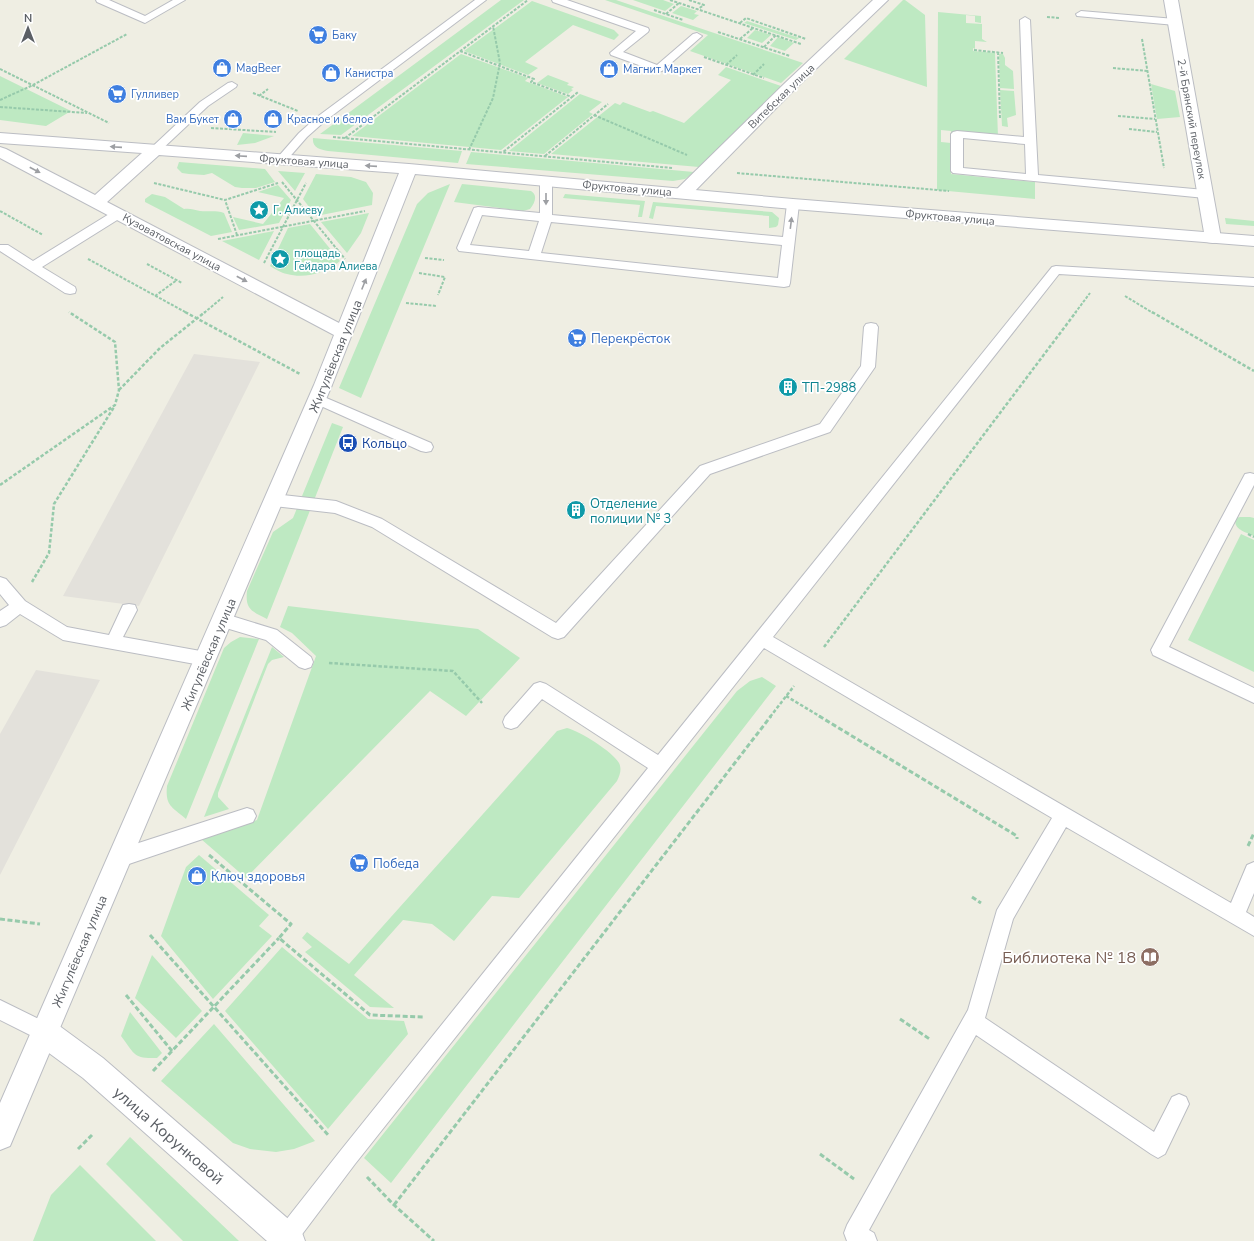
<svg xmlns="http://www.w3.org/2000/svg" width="1254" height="1241" font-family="'Nunito Sans',sans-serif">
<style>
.industrial{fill:#e3e1db}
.green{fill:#bee9c2}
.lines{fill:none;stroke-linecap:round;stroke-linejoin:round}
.service-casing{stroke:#bbbdc3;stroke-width:2}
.minor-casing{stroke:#bbbdc3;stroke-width:2}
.tertiary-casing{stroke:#bbbdc3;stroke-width:2}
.path-far2{stroke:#96caab;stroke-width:2;stroke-dasharray:3 1.5;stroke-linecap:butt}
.path-far1{stroke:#96caab;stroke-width:2.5;stroke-dasharray:3.5 2;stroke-linecap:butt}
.path{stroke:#96caab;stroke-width:3;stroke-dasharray:5 2.5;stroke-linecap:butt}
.service{fill:#fff;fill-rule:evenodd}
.minor{fill:#fff;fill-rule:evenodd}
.tertiary{fill:#fff;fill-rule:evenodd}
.oneway{fill:#9d9fa3}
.labels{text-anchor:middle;stroke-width:3.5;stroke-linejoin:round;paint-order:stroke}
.far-shop-label{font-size:11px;fill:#366cbe;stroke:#fff;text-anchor:start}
.far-street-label{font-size:11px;fill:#5b5f65;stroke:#fff}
.far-culture-label{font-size:11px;fill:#0d838f;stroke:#fff;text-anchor:start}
.shop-label{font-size:13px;fill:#366cbe;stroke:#fff;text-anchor:start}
.street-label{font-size:13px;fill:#5b5f65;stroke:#fff}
.culture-label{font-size:13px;fill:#0d838f;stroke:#fff;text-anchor:start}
.transit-label{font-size:13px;fill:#164399;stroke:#fff;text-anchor:start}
.near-education-label{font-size:16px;fill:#785e54;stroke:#fff;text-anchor:end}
.near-street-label{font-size:16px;fill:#5b5f65;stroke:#fff}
</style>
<rect width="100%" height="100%" fill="#efeee3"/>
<path class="industrial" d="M 194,354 L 260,362 L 139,606 L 63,596 Z
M 36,670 L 100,680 L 0,875 L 0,734 Z"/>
<path class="green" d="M 501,0 L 524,0 L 341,135 L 320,134 Z
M 605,0 L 616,0 L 803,63 L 781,83 L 690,51 L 708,35 Z
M 633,0 L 663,0 L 674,4 L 665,11 Z
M 903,0 L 905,0 L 925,15 L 927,87 L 844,59 Z
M 532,1 L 614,30 L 619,35 L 614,40 L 573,25 L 525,62 L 538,68 L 528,75 L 464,51 Z
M 681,6 L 697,11 L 694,14 L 699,15 L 693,20 L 672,13 Z
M 938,12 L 981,16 L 981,23 L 975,22 L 975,16 L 966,15 L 966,23 L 982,24 L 982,39 L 987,42 L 975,41 L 975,49 L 973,48 L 973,51 L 995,53 L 998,137 L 951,133 L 951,131 L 941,130 L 941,142 L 951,143 L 951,174 L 1035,182 L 1035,199 L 937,190 Z
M 747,21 L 799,38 L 796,40 L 744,23 Z
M 755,30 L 771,35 L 762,43 L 747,38 Z
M 778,37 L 794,43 L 785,51 L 770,46 Z
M 461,54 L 528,78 L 525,81 L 568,97 L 501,150 L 352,136 Z
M 999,54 L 1003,54 L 1005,58 L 1005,65 L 1013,71 L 1014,89 L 1000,88 Z
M 726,67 L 781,86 L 699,167 L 551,154 L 615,103 L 620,105 L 623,102 L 650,112 L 653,111 L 684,123 L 731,80 L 718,75 Z
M 548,75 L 569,83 L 567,85 L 574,87 L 571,89 L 573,90 L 568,94 L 537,83 Z
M 0,76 L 71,111 L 46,126 L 0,120 Z
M 1151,84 L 1175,91 L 1180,117 L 1157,119 Z
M 1000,90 L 1014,91 L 1016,115 L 1007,118 L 1008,127 L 1002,126 Z
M 580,94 L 602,102 L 589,112 L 593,114 L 544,154 L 509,151 Z
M 243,133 L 274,136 L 255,143 L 237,145 Z
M 313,138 L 462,151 L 458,163 L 328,151 C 320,149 312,148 313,138 Z
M 471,152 L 694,172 L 685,179 L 673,181 L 466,164 Z
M 179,162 L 265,169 L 275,182 L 256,188 L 242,188 L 235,187 L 212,173 L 204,175 L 189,174 L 182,173 L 177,168 Z
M 278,171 L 305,173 L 295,191 Z
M 316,174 L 351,177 L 366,182 L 373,193 L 372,205 L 316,216 L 303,199 Z
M 450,184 L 361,398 L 339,388 L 417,204 L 428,193 Z
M 462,184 L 531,191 C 538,195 535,203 530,209 L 523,211 L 454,202 Z
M 278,185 L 291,200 L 279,223 L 239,230 L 233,217 L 263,224 L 284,198 L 258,192 Z
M 152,194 L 165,197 L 184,209 C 190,208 194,210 200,211 C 208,212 216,210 224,213 L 232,232 L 211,236 L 145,202 L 145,199 Z
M 565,194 L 645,201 L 642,217 L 638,217 L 640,205 L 563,198 Z
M 653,202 L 772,212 L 779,218 L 778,225 L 776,227 L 769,228 L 769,216 L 656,206 L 653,219 L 649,218 Z
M 369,213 L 361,233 L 347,253 L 321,222 Z
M 1225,218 L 1254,221 L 1254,226 L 1226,224 Z
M 310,224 L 340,261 C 326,273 305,279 287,274 C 281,273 275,269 270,266 L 288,228 Z
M 274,231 L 259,260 L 222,241 Z
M 332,423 L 343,427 L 267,619 C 252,611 245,610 247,591 L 273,532 L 293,518 Z
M 1240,517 L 1250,517 L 1254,518 L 1254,536 C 1246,532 1232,529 1236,518 Z
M 1241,534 L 1254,540 L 1254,672 L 1188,640 Z
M 288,606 L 478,629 L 520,658 L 466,716 L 430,691 L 246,878 L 201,839 L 257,820 L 316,656 L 292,633 L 280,627 Z
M 240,637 L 259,639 L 186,819 C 172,807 165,806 167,786 L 224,648 L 231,642 Z
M 272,647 L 284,657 L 272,660 L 268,664 L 218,793 L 218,797 L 229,809 L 204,817 Z
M 762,677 L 776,686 L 391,1183 L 364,1158 L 737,691 L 750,681 Z
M 567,728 C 580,731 613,752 619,763 C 622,769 620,775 617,781 L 519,898 L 492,896 L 454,941 L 432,924 L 403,920 L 354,975 L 394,1008 L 370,1007 L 305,952 L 312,947 L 302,938 L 307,932 L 349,964 L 557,731 Z
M 199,855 L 269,915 L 259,926 L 272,936 L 213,999 L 161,936 L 186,867 Z
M 282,947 L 368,1019 L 404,1021 L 408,1034 L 328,1129 L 225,1011 Z
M 152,955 L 202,1011 L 176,1038 L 135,998 Z
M 130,1012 L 162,1053 L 157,1058 C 133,1059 135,1054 121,1036 Z
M 214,1024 L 315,1141 L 294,1149 L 276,1152 L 250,1149 L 233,1143 L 161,1081 Z
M 130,1137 L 239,1241 L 183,1241 L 106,1164 Z
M 80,1165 L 156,1241 L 33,1241 L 51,1195 Z"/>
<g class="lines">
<g class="service-casing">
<path id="service" d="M 96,0 L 109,0 L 145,16 L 173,0 L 185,0 L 145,23 L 97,2 Z
M 475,0 L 486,0 L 325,121 L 307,137 L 286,161 L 278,161 L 276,159 L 278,157 L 299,133 L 317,117 Z
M 552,0 L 567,0 L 648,28 L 649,30 L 648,32 L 623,52 L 657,65 L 693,34 L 697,33 L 702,36 L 662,71 L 658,72 L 611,55 L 610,53 L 636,31 L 553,2 Z
M 1081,11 L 1175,19 L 1180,22 L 1175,25 L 1077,16 L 1076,14 Z
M 1025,17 L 1030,20 L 1038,175 L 1205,190 L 1209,191 L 1211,194 L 1209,197 L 1205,198 L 953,173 L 951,171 L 951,134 L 953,132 L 957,131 L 1024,137 L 1020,20 ZM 963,138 L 1025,144 L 1026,174 L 963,168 Z
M 232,82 L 237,85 L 236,87 L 208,106 L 159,152 L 151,152 L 149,150 L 151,148 L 200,102 L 228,83 Z
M 546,177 L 550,178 L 552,181 L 552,215 L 783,237 L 787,204 L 789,201 L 797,201 L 799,204 L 790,283 L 789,286 L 784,287 L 459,251 L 457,248 L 474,208 L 478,207 L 540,213 L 540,181 L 542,178 ZM 482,215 L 539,221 L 529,251 L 470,245 ZM 551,222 L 782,245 L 778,278 L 541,253 Z
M 118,210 L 122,211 L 124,214 L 122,217 L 42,267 L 75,287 L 76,290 L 75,293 L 70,294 L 65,293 L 0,251 L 0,245 L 8,245 L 33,261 L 114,211 Z
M 1056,266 L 1254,278 L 1254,286 L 1059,274 L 773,637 L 1231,903 L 1247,865 L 1254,862 L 1254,893 L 1246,912 L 1254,917 L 1254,936 L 1066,827 L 1013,919 L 985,1018 L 1154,1132 L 1172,1097 L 1179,1094 L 1186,1097 L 1189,1104 L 1165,1154 L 1158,1158 L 1151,1154 L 976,1035 L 869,1230 L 874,1233 L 877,1241 L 847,1241 L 844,1233 L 847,1225 L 968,1010 L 997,910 L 1052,818 L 764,648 L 355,1164 L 297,1241 L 276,1241 L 275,1238 L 278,1230 L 341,1150 L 648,768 L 542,699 L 517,727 L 511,729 L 505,727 L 503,722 L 505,717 L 534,684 L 540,682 L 546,684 L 658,755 L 1052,267 Z
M 871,323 L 876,324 L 878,327 L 875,367 L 830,432 L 710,474 L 564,637 L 558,639 L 552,637 L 372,527 L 335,513 L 274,506 L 269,504 L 267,500 L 269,496 L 274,494 L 336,501 L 382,519 L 556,623 L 700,466 L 820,424 L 861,366 L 864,327 L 866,324 Z
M 317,394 L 431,443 L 433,447 L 431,451 L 426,452 L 421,451 L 312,402 L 310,399 L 312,396 Z
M 1250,473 L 1254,474 L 1254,485 L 1169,647 L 1254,688 L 1254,703 L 1153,655 L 1151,650 L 1245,474 Z
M 0,577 L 6,579 L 25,601 L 67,627 L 109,635 L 123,605 L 129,604 L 135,605 L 137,610 L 123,637 L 206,652 L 212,654 L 214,659 L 212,664 L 206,666 L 63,640 L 20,614 L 6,625 L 0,627 L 0,611 L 9,605 L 0,594 Z
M 222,613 L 277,630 L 311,657 L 313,662 L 311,667 L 305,669 L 299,667 L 266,640 L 216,625 L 214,620 L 216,615 Z
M 247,808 L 253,810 L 256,816 L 253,822 L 247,824 L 120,867 L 114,864 L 111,858 L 114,852 L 120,849 Z
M 0,1000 L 51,1025 L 54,1032 L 51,1039 L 44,1042 L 0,1020 Z"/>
</g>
<g class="minor-casing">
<path id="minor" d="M 873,0 L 888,0 L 794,90 L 689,197 L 683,198 L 677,197 L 675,193 L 677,189 L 784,84 Z
M 1164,0 L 1178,0 L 1221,238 L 1219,242 L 1213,243 L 1207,242 L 1205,238 Z
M 44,1018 L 54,1022 L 103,1058 L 301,1230 L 305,1241 L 267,1241 L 83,1078 L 34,1042 L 30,1032 L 34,1022 Z"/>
</g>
<g class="tertiary-casing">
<path id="tertiary" d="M 0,133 L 409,164 L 793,199 L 1254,236 L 1254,246 L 793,209 L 415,174 L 332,385 L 10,1146 L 0,1150 L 0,1103 L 314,385 L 334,335 L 0,158 L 0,147 L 6,149 L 95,195 L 142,153 L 0,143 ZM 159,155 L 399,173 L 339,323 L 107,202 Z"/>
</g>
<path class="path-far2" d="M 670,0 L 801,44
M 689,0 L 704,5 L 698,9
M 654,10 L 683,20
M 666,14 L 679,3
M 1047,17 L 1060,18
M 740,23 L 746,18 L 806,39
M 718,32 L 790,56
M 740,39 L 753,28
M 1142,39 L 1164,168
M 764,47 L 776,35
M 974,50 L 1003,53
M 460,51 L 534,79 L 531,82 L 572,97 L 503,152
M 998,52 L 1000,118
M 704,57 L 764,78
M 726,65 L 737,55
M 1113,68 L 1148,71
M 0,69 L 109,123
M 753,75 L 764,64
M 253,93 L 298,111
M 259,96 L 268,89
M 572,97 L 578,92
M 0,100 L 33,85 L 127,34
M 0,107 L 87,113
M 594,115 L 687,155
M 1118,116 L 1155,119
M 211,128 L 276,132
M 1129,129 L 1157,132
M 333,137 L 672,168
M 345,138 L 528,0
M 469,150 L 493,98 L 500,63 L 493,26
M 545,156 L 608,104
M 737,173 L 949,191
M 282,182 L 345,259
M 154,183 L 225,200
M 0,211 L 43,235
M 237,235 L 225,200 L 278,183
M 218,239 L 365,211
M 425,258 L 444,260
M 88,259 L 187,313
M 264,263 L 306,183
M 147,264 L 182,283
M 419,273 L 445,277 L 438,295
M 155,296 L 177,280
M 1125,296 L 1153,313
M 406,303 L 437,306
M 204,313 L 223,297
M 1075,313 L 1090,293"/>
<path class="path-far1" d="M 185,312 L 300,374
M 1152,312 L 1254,371
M 119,390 L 160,348 L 205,312
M 0,485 L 115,405 L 119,390 L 115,342 L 69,312
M 1248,534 L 1254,537
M 32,582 L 49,553 L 54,504 L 114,407
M 824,647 L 1076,312
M 329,663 L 453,671 L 482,703
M 786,696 L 821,717
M 770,717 L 794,686"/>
<path class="path" d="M 819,716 L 1017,836 L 1017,839
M 1248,846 L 1254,833
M 209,855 L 291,924 L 279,938 L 370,1015 L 424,1017
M 972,897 L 981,903
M 0,919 L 40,924
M 150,935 L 329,1136
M 126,995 L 172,1051
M 900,1019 L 931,1040
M 153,1071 L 279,938
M 78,1149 L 92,1135
M 820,1154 L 854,1179
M 367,1177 L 394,1205 L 434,1241
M 394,1205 L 771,716"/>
<use href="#service" class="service"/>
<use href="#minor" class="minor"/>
<use href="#tertiary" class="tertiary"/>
</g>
<defs><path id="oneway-solid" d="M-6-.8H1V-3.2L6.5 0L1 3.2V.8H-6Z"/></defs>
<g class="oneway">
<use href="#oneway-solid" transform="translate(116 147) rotate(-176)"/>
<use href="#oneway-solid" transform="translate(241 156) rotate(-176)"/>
<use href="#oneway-solid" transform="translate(371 166) rotate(-176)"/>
<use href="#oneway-solid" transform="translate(35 170) rotate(28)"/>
<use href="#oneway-solid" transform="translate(546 199) rotate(90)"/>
<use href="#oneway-solid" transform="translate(791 223) rotate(-83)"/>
<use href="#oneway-solid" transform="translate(242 279) rotate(28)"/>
<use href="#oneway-solid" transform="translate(364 284) rotate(-68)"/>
</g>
<defs>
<g id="supermarket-disc" transform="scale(1)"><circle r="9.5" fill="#3f7fe0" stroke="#fff"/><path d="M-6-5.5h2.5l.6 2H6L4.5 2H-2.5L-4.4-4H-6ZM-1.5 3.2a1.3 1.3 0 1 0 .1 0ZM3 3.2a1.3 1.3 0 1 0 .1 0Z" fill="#fff"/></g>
<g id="shop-disc" transform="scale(1)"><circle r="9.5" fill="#3f7fe0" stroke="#fff"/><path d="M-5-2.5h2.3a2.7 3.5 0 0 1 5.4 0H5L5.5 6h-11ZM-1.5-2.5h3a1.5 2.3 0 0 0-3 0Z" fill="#fff"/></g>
<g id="sight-disc" transform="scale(1)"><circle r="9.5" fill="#0f9aa8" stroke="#fff"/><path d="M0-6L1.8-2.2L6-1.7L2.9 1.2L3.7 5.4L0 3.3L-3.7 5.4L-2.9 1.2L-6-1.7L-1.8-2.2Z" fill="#fff"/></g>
<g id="building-disc" transform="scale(1)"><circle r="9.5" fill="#0f9aa8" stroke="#fff"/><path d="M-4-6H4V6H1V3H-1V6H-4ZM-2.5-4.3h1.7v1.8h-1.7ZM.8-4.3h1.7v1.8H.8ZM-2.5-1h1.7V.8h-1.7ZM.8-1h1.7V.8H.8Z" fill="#fff"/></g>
<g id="bus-disc" transform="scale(1)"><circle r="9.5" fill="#1a4fb4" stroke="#fff"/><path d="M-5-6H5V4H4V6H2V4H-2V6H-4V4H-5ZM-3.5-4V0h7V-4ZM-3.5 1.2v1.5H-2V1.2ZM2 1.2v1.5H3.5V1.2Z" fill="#fff"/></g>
<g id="library-disc" transform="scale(1)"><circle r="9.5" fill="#8d6e63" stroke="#fff"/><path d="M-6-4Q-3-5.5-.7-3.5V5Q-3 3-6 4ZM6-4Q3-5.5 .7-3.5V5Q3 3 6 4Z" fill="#fff"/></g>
</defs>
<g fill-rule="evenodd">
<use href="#supermarket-disc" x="318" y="35"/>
<use href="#shop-disc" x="222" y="68"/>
<use href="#shop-disc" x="609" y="69"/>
<use href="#shop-disc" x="331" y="73"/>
<use href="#supermarket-disc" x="117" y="94"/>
<use href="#shop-disc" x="233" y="119"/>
<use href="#shop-disc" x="273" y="119"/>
<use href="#sight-disc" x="259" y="210"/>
<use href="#sight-disc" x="280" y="259"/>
<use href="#supermarket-disc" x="577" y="338"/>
<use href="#building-disc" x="788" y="387"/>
<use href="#bus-disc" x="348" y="443"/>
<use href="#building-disc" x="576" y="510"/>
<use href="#supermarket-disc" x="359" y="863"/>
<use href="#shop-disc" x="197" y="876"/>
<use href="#library-disc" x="1150" y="957"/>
</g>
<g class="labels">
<g class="far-shop-label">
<text x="332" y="39">Баку</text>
<text x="236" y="72">MagBeer</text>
<text x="623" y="73">Магнит Маркет</text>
<text x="345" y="77">Канистра</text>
<text x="131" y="98">Гулливер</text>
<text x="219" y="123" text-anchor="end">Вам Букет</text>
<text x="287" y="123">Красное и белое</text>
</g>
<g class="far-street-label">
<text transform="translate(781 96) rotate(-44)" y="4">Витебская улица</text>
<text transform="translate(1192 119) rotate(80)" y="4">2-й Брянский переулок</text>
<text transform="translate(304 161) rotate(4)" y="4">Фруктовая улица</text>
<text transform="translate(627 188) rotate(5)" y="4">Фруктовая улица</text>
<text transform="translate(950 217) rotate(5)" y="4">Фруктовая улица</text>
<text transform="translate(172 242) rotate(28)" y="4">Кузоватовская улица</text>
</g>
<g class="far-culture-label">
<text x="273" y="214">Г. Алиеву</text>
<text x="294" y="257">площадь<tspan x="294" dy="13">Гейдара Алиева</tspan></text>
</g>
<g class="shop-label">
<text x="591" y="343">Перекрёсток</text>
<text x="373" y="868">Победа</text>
<text x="211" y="881">Ключ здоровья</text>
</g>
<g class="street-label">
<text transform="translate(335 356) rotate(-68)" y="5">Жигулёвская улица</text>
<text transform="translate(208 654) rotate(-67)" y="5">Жигулёвская улица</text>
<text transform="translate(79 951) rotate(-67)" y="5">Жигулёвская улица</text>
</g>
<g class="culture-label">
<text x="802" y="392">ТП-2988</text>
<text x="590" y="508">Отделение<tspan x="590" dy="15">полиции № 3</tspan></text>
</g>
<g class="transit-label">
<text x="362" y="448">Кольцо</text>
</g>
<g class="near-education-label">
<text x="1136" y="963">Библиотека № 18</text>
</g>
<g class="near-street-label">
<text transform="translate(169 1135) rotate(41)" y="6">улица Корунковой</text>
</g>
</g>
<g transform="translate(28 28)" stroke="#ffffff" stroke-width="3" paint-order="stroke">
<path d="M0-3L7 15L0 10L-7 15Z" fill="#5b5f65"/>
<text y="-6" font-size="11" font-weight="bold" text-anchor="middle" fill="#5b5f65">N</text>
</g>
</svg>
